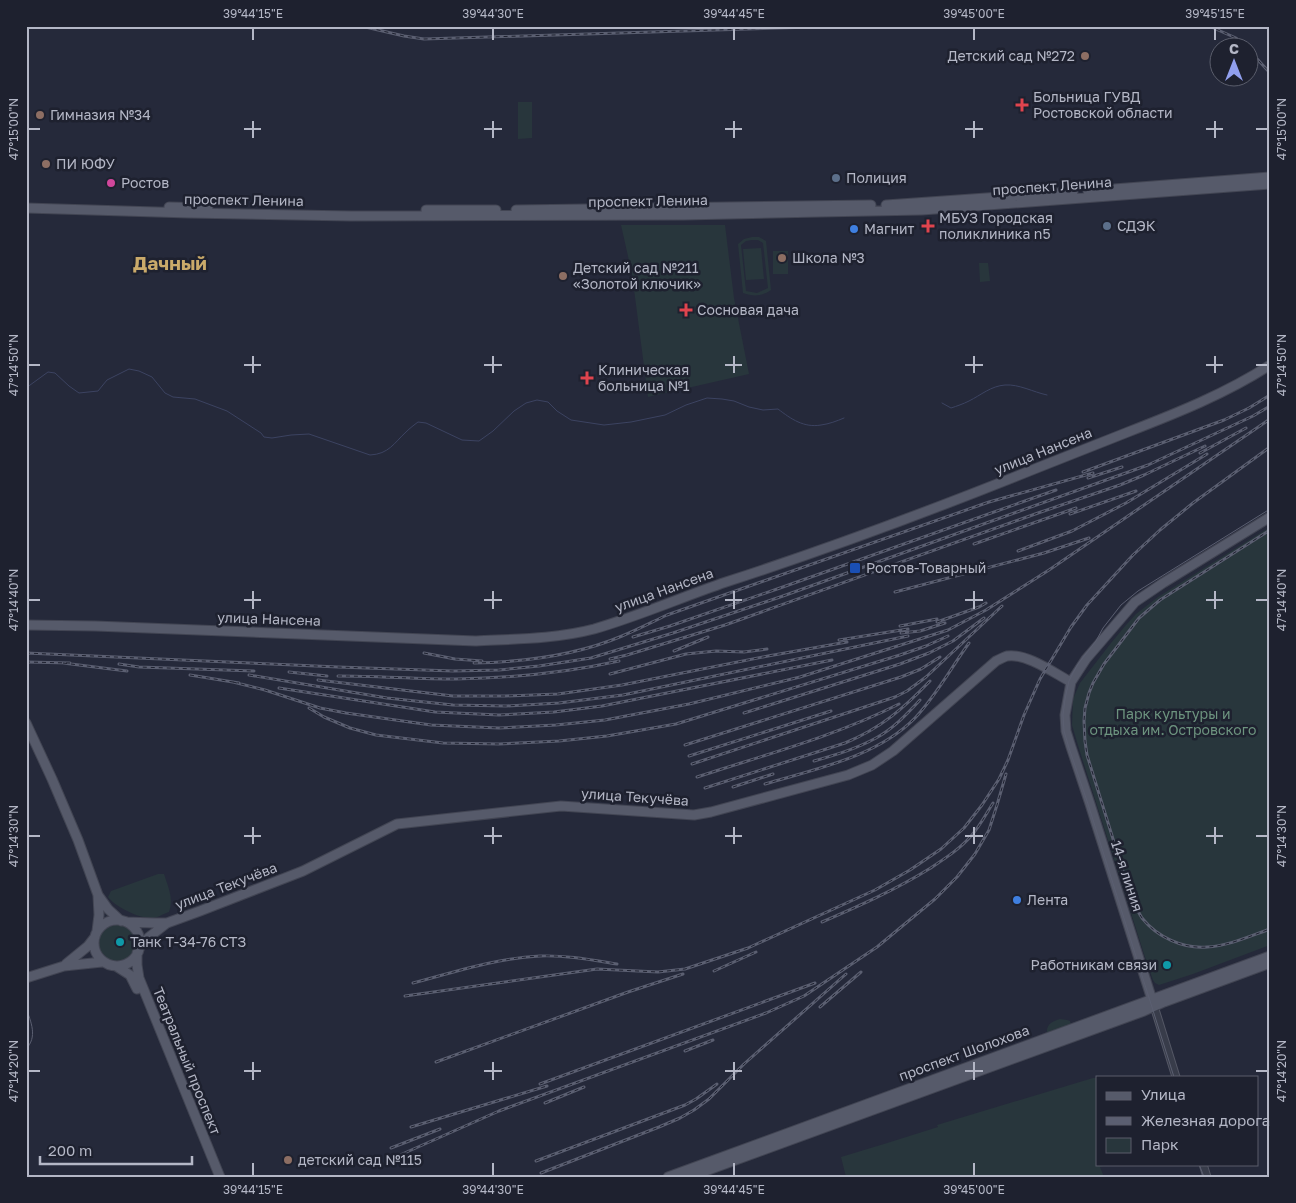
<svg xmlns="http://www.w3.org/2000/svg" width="1296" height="1203" font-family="'Golos Text',sans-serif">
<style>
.green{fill:#28363c;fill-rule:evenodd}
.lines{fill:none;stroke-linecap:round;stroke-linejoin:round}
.stream{stroke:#3c4361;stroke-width:1}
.minor-casing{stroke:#545765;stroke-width:9}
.major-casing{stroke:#424553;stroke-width:11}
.minor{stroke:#383c4a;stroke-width:7}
.major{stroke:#565a6a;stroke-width:9}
.tram{stroke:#5b5f71;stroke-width:1}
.rail-casing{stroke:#5b5f71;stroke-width:3}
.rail{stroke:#1e212f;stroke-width:1;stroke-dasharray:4;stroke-linecap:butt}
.ticks{fill:none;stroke:#b4b7c6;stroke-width:2}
.education-dot{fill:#8d6e63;stroke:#1e212f;stroke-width:2}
.health-dot{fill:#e0444e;stroke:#1e212f;stroke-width:2}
.service-dot{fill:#5c6f8a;stroke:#1e212f;stroke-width:2}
.hotel-dot{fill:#d1479c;stroke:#1e212f;stroke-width:2}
.shop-dot{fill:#3f7fe0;stroke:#1e212f;stroke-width:2}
.transit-dot{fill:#1a4fb4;stroke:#1e212f;stroke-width:2}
.culture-dot{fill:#0f9aa8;stroke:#1e212f;stroke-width:2}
.labels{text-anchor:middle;stroke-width:5;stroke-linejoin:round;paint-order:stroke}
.poi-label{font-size:14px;fill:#b4b7c6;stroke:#1e212f;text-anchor:start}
.street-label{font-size:14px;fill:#b4b7c6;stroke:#1e212f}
.park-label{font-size:14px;fill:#6d947f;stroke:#1e212f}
.district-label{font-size:19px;font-weight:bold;fill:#caaa6a;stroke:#1e212f}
.neatline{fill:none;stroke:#b4b7c6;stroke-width:2}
.ticks-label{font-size:12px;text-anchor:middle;fill:#b4b7c6}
</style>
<rect width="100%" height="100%" fill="#25293a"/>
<path class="green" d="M 518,102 L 532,102 L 532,138 L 518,139 Z
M 621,225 L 725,225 L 734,298 L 749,374 L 648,397 L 632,274 Z
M 752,237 L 759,237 L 766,241 L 771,290 C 762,296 754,297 743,293 L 738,244 L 744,239 ZM 752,240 L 758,240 L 763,243 L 768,288 L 757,293 L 746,291 L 741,245 L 746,241 Z
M 761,248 L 764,279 L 746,280 L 743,249 Z
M 773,251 L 788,251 L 788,274 L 773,274 Z
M 979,263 L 988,263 L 990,281 L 980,282 Z
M 1270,527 L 1270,945 L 1193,974 L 1159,985 L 1155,983 L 1153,980 L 1144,954 L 1077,742 L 1072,725 L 1073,699 L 1080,683 L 1111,643 L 1126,625 L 1136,614 L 1158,597 Z
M 158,874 L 164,874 C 168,887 174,898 169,912 C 165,913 159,917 154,918 C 142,920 115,907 108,897 L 111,891 Z
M98 943a19 19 0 1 1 38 0a19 19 0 1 1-38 0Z
M 1060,1019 L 1067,1020 L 1070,1021 L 1071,1025 L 1050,1034 L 1047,1033 C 1046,1024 1053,1021 1060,1019 Z
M 1093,1078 L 1097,1078 L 1097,1164 L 1111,1164 L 1100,1167 L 1104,1177 L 846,1177 L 841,1157 L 884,1144 L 938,1127 L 937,1125 Z"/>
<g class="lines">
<path class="stream" d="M 26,388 L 48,372 L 55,373 L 69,386 L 79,393 L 98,391 L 107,380 L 129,369 L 139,371 L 152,377 L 165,393 L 173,397 L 195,399 L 227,411 L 261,433 L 264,437 L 272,438 L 291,435 L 309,434 L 370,455 C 389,454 394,443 406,432 C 410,428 414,425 418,422 L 426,423 L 462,440 L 479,441 L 493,431 L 514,411 L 526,403 L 537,400 L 548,402 L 557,411 L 571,420 L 604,425 L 631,422 L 665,415 L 686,405 L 707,398 L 722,399 L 734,401 L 749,407 L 763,410 L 778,409 C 791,419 804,428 821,425 C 829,424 837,421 844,418
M 942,403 L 951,408 C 957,406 963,404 969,401 C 981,395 991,386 1005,385 C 1019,384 1033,392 1047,395"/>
<g class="minor-casing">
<path id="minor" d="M 1154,1006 L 1176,1077
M 1203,1164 L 1207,1177"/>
</g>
<g class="major-casing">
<path id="major" d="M 1088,191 L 1270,177
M 886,205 L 1073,192
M 169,207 L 208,208
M 26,208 L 189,213 L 351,216 L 684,215 L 820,212 L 922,210 L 1270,184
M 426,210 L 496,210
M 516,210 L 871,205
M 26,625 L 95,626 L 476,641 C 515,639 556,639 594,629 C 639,616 682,597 726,582 C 831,548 935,509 1037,468 C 1067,456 1098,444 1128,432 C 1177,413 1225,394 1270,365
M 26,723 L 52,779 L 78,840 L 98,895 L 108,909 L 121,921
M94 943a23 23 0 1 1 46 0a23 23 0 1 1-46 0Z
M 126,922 L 154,923 L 167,923 L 200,911 L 303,871 L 397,824 L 561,806 L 694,815 L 711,812 L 848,775 L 872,765 L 893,751 L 996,661 C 1000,659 1004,657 1007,656 C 1027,653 1054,673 1071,682
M 97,931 L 99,915 L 98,896
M 139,948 L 149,937 L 167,923
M 137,953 L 137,965 L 139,978 L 220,1177
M 66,964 L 88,946 L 95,937
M 116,966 L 130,975 L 137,989
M 26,978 L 64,966 L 102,962
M 1153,1003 L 1090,804 L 1071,747 L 1066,731 L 1065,715 L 1071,682 L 1086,659 L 1135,602 L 1163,583 L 1270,517
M 668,1177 L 1270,956
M 689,1177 L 1144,1011 L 1164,1002 L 1270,963"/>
</g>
<use href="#minor" class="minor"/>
<use href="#major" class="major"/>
<path class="tram" d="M 26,1008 C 31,1022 38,1037 26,1049
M 1174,1077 L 1088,804 L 1069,748 L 1064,731 L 1063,715 L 1065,699 L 1069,681 L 1073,673 L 1078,664 L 1096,641 L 1103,628 L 1121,605 L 1138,591 L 1270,509
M 1199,1164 L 1204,1177"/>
<g class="rail-casing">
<path id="rail" d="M 361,26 L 404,36 L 424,39 L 845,26
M 1209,26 L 1236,38 L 1247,48
M 1248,49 L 1270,73
M 1200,453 L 1246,428
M 1083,472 L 1224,420 L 1249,408 L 1270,395
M 1088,478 L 1122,467
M 1070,514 L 1136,491
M 1270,530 L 1160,600 L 1139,618 L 1104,664 L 1093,683 L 1089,693 L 1085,708 L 1084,721 L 1085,741 L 1087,755 L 1131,897 C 1135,905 1138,912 1142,918 C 1157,937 1183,949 1207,947 C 1228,946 1250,936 1270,929
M 974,544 L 1076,508
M 1018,551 L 1072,531 L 1126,503 L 1207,454
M 895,592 L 1044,553 L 1089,538
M 937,622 L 979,607 L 986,603
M 900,626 L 937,619
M 901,633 L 920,631 L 945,623
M 633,637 L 670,626 L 780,588 L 1056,490
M 839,640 L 908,629
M 674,651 L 708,637
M 26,653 L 338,667 L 453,671 L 499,670 L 539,666 L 591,658 L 673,633 L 783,596 L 1148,465 L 1253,416 L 1270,406
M 424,653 L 455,659 L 482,661
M 610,659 L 627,655 L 725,625 L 1038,513 L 1120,485 L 1144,475 L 1205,446
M 26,662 L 70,663
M 63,663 L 127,671
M 474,663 C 524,662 575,656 622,636 C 637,630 652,622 667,615 L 989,502 L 1093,473
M 119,664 L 139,667 L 254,671
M 289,672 L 327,676
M 610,674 L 686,654 L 716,651 L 744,652 L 767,649
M 190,675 L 239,683
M 249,675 L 387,698 L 453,705 L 506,706 L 559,703 L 623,695 L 908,636
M 338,676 C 377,676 417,679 456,679 C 511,678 565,673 619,661
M 318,680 L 453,696 L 505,696 L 558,694 L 622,685 L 768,656 L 847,642
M 233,682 L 265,690 L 320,708 L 346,713 L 431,725 L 499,728 L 556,725 L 605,720 L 689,704 L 800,677 L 948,630 L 986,610 L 1049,570 L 1270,419
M 279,688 L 435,712 L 499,715 L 554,712 L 602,706 L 832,660
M 309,708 L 324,717 L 350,728 L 376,735 L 443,743 L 499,744 L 559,741 L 607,736 L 676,724 L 900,655 L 926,646 L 948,636
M 744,713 L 900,664 L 929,653 L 953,641 L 984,618
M 685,745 L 901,677 L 921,669 L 940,657
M 689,756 L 831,711
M 814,761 C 835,755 856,749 876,738 C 893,729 907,714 920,700
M 692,764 L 895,697 L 907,691 L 926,677 L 1002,606
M 697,777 C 764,755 836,736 899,704
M 765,784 C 815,769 877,757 915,718 C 936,696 951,668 969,643
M 733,787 L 773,774
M 705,788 L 845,743 C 881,728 903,709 930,681
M 822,922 C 859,906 895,890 929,869 C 944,859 960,849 971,836 C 980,826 986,814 993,803
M 714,971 L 756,952
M 413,983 C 455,972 497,958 540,956 C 566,955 592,960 617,964
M 405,996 L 597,969 L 658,972 L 685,969 L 748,948 L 875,890 L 910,870 L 941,849 L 964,828 L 982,805 L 999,779 L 1008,760 L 1024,715 L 1040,679 L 1071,627 L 1087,605 L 1133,555 L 1160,530 L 1193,503 L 1270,447
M 820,1007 L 861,972
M 685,1051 L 713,1040
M 436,1062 L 628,992 L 683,974
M 540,1084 L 815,983
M 545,1103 L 584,1087
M 411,1127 L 547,1086
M 391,1148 L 440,1129
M 391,1159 L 499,1111 L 766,1013 L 804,996 L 877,947 L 935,899 L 957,877 L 975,854 L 989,830 L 997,805 L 1006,774
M 536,1161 L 685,1105 L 696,1099 L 717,1084
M 541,1173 L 659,1127 L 680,1118 L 694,1110 L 709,1099 L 744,1064 L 846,974"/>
</g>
<use href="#rail" class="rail"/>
</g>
<path class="ticks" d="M 253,28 L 253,40M 493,28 L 493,40M 734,28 L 734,40M 974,28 L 974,40M 1215,28 L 1215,40M 253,121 L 253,138M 493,121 L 493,138M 734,121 L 734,138M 974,121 L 974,138M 1215,121 L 1215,138M 28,129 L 40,129M 244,129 L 261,129M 484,129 L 502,129M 725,129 L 742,129M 965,129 L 983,129M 1206,129 L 1223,129M 1256,129 L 1268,129M 253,356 L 253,373M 493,356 L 493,373M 734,356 L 734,373M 974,356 L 974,373M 1215,356 L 1215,373M 28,365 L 40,365M 244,365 L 261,365M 484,365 L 502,365M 725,365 L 742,365M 965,365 L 983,365M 1206,365 L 1223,365M 1256,365 L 1268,365M 253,591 L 253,609M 493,591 L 493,609M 734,591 L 734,609M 974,591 L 974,609M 1215,591 L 1215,609M 28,600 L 40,600M 244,600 L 261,600M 484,600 L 502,600M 725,600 L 742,600M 965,600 L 983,600M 1206,600 L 1223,600M 1256,600 L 1268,600M 253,827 L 253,844M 493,827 L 493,844M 734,827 L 734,844M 974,827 L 974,844M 1215,827 L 1215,844M 28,836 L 40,836M 244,836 L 261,836M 484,836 L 502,836M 725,836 L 742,836M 965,836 L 983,836M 1206,836 L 1223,836M 1256,836 L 1268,836M 253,1062 L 253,1080M 493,1062 L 493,1080M 734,1062 L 734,1080M 974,1062 L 974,1080M 28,1071 L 40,1071M 244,1071 L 261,1071M 484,1071 L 502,1071M 725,1071 L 742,1071M 965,1071 L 983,1071M 1256,1071 L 1268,1071M 253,1163 L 253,1176M 493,1163 L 493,1176M 734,1163 L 734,1176M 974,1163 L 974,1176"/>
<g class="education-dot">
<circle cx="1085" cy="56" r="5"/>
<circle cx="40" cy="115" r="5"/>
<circle cx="46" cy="164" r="5"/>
<circle cx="782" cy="258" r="5"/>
<circle cx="563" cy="276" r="5"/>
<circle cx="288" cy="1160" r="5"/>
</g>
<g class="health-dot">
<path d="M1019.5 97.5h5v5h5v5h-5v5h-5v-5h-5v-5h5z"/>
<path d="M925.5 218.5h5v5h5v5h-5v5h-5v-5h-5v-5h5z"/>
<path d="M683.5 302.5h5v5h5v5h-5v5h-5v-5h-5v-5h5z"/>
<path d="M584.5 370.5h5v5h5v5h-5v5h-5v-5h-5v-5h5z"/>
</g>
<g class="service-dot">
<circle cx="836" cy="178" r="5"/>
<circle cx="1107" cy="226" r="5"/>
</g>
<circle class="hotel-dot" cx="111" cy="183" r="5"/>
<g class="shop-dot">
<circle cx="854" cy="229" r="5"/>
<circle cx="1017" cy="900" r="5"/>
</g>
<rect class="transit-dot" x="849" y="562" width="12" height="12" rx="2.5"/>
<g class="culture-dot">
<circle cx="120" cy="942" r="5"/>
<circle cx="1167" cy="965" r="5"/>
</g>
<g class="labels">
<g class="poi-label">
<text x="1075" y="61" text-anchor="end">Детский сад №272</text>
<text x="1033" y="102">Больница ГУВД<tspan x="1033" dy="16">Ростовской области</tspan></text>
<text x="50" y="120">Гимназия №34</text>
<text x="56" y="169">ПИ ЮФУ</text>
<text x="846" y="183">Полиция</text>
<text x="121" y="188">Ростов</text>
<text x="939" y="223">МБУЗ Городская<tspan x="939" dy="16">поликлиника n5</tspan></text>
<text x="1117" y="231">СДЭК</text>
<text x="864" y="234">Магнит</text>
<text x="792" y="263">Школа №3</text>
<text x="573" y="273">Детский сад №211<tspan x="573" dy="16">«Золотой ключик»</tspan></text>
<text x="697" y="315">Сосновая дача</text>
<text x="598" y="375">Клиническая<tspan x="598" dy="16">больница №1</tspan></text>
<text x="866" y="573">Ростов-Товарный</text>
<text x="1027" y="905">Лента</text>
<text x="130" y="947">Танк Т-34-76 СТЗ</text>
<text x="1157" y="970" text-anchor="end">Работникам связи</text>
<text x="298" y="1165">детский сад №115</text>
</g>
<g class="street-label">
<text transform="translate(1052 186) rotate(-4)" y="5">проспект Ленина</text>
<text transform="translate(244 200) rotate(1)" y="5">проспект Ленина</text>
<text transform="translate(648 201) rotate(-1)" y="5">проспект Ленина</text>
<text transform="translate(1043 451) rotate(-22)" y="5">улица Нансена</text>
<text transform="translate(664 590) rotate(-20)" y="5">улица Нансена</text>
<text transform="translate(269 619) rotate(2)" y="5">улица Нансена</text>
<text transform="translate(635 797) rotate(4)" y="5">улица Текучёва</text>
<text transform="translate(1127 876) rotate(72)" y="5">14-я линия</text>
<text transform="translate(226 886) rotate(-21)" y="5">улица Текучёва</text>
<text transform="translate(964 1053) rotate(-20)" y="5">проспект Шолохова</text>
<text transform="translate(187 1061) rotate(68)" y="5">Театральный проспект</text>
</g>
<g class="park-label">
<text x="1173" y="719">Парк культуры и<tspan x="1173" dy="16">отдыха им. Островского</tspan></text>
</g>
<g class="district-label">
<text x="170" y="270">Дачный</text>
</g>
</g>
<rect width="1296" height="1203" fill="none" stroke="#1e212f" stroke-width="55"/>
<rect x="1096" y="1076" width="162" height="90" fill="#1e212f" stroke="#5a5d6b"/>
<rect x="1106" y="1092" width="25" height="8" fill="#565a6a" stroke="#5a5d6b"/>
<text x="1141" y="1100" font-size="15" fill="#b4b7c6">Улица</text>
<rect x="1106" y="1117" width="25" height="8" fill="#5b5f71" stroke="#5a5d6b"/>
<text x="1141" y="1126" font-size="15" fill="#b4b7c6">Железная дорога</text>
<rect x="1106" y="1138" width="25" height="15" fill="#28363c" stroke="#5a5d6b"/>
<text x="1141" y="1150" font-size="15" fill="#b4b7c6">Парк</text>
<g transform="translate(1234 62)"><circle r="24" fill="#1e212f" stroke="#5a5d6b"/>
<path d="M0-4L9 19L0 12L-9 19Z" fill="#919fee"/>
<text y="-8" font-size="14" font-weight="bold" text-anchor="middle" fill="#b4b7c6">С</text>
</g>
<path d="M40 1156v8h152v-8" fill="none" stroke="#b4b7c6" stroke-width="2.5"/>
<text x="48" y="1156" font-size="15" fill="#b4b7c6" stroke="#1e212f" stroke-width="4" paint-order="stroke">200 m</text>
<rect x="28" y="28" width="1240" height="1148" class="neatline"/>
<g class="ticks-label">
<text x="253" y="18">39°44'15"E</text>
<text x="493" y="18">39°44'30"E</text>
<text x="734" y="18">39°44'45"E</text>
<text x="974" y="18">39°45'00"E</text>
<text x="1215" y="18">39°45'15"E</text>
<text transform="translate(14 129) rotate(-90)" y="4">47°15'00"N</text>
<text transform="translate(1282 129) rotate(-90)" y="4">47°15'00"N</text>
<text transform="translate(14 365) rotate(-90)" y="4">47°14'50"N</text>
<text transform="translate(1282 365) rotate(-90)" y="4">47°14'50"N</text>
<text transform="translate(14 600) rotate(-90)" y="4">47°14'40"N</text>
<text transform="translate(1282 600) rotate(-90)" y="4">47°14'40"N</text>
<text transform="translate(14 836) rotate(-90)" y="4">47°14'30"N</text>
<text transform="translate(1282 836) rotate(-90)" y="4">47°14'30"N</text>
<text transform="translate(14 1071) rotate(-90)" y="4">47°14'20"N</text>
<text transform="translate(1282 1071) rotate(-90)" y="4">47°14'20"N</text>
<text x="253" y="1194">39°44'15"E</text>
<text x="493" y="1194">39°44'30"E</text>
<text x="734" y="1194">39°44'45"E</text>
<text x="974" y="1194">39°45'00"E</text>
</g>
</svg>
